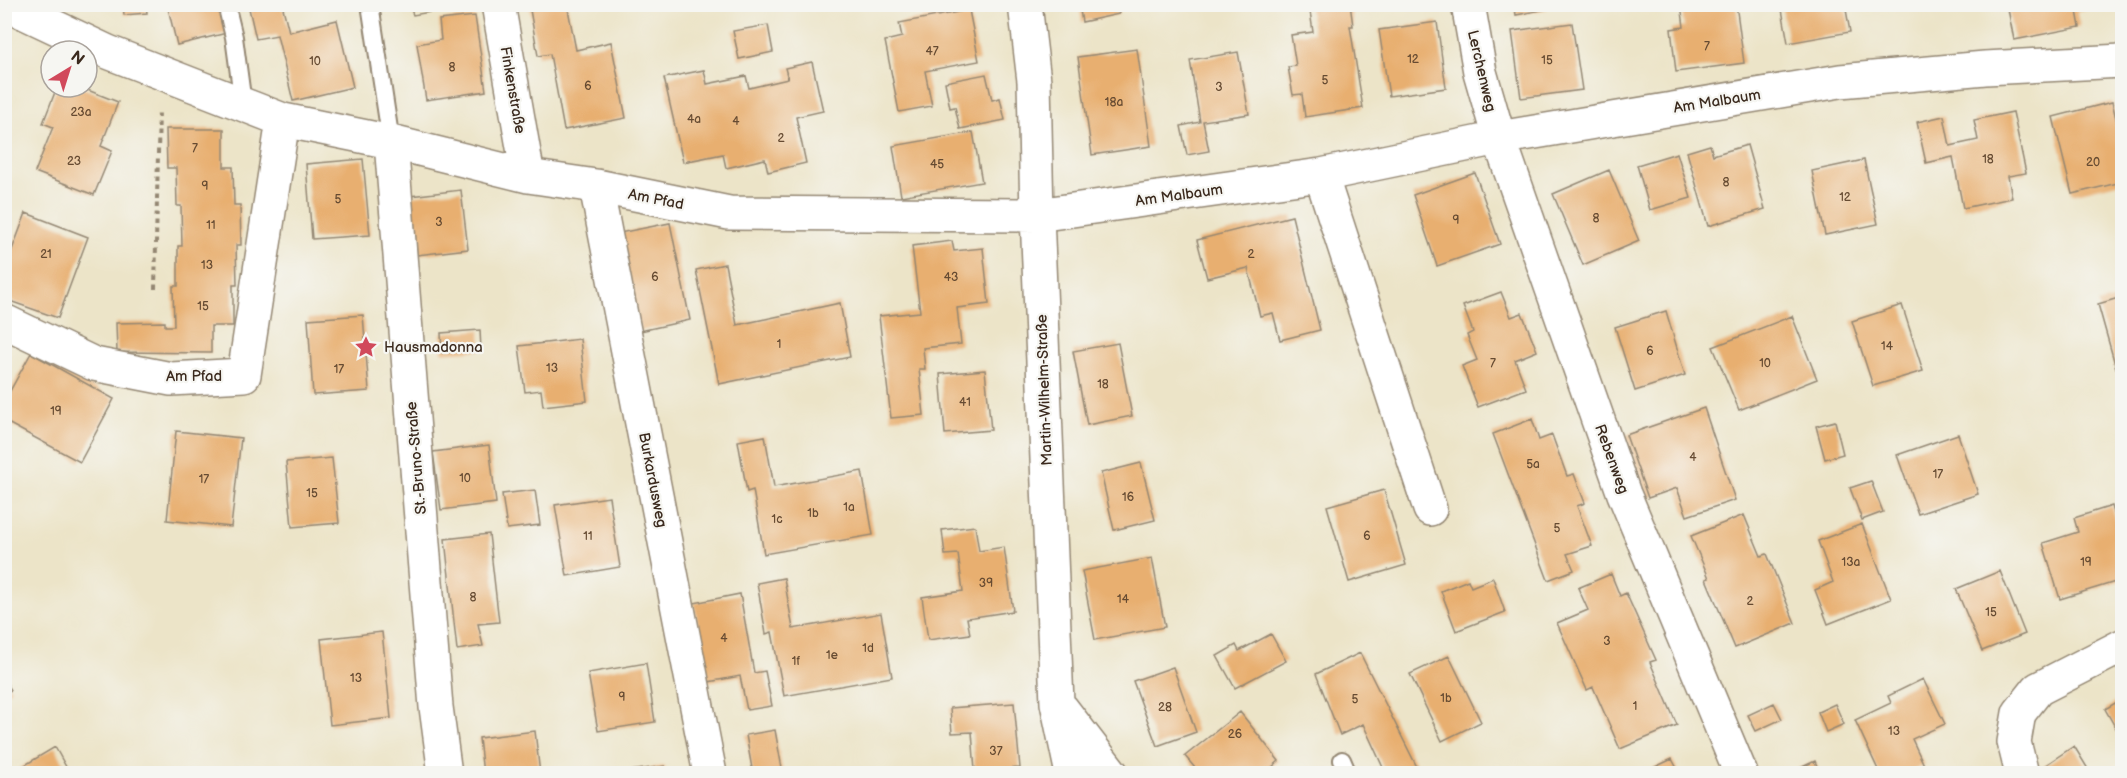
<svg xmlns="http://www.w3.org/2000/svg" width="2127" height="778" font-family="'Balsamiq Sans',sans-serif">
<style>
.building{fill:#e8af70}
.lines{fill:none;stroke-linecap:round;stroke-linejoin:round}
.service-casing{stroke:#948773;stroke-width:20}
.minor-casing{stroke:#948773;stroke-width:36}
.path{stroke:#948773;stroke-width:4;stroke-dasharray:4.5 4.5;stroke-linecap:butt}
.service{stroke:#fff;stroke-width:16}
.minor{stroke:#fff;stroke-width:33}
.labels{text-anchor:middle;stroke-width:4.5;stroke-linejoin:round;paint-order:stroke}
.number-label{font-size:12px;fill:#664b32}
.street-label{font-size:15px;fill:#3b2a1e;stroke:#f6f6f2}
.poi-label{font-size:15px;fill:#3b2a1e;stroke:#f6f6f2;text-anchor:start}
</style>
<rect width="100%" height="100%" fill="#f6f6f2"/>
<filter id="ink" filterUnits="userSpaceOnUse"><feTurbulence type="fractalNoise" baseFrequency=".0167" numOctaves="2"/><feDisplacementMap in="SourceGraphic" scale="12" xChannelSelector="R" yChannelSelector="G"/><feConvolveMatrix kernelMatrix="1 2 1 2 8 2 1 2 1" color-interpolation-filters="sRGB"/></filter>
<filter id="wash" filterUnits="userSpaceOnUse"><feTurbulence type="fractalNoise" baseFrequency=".008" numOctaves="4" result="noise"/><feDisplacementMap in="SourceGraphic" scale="24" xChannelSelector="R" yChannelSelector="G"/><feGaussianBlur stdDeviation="1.35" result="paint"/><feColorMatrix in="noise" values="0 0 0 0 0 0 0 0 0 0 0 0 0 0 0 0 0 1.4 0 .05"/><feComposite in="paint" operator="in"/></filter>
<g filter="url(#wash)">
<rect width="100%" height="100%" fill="#ece4c8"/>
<g id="blocks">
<path class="building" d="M 167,4 L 220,4 L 227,33 L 177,45 Z
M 248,4 L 282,4 L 289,32 L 337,20 L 353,87 L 293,101 L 277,35 L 256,39 Z
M 409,4 L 465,4 L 465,6 L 413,15 Z
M 529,4 L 567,4 L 576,50 L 611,42 L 626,118 L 564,130 L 550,54 L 538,56 Z
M 668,4 L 687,4 L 688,6 L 669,9 Z
M 1079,4 L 1117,4 L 1119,14 L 1082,22 Z
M 1309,4 L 1350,4 L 1353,26 L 1350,26 L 1363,108 L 1305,117 L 1302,94 L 1293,95 L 1288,67 L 1296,66 L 1291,35 L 1313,32 Z
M 1514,4 L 1546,4 L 1547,9 L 1516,15 Z
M 1681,4 L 1736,4 L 1744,63 L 1676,72 L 1671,29 L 1684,27 Z
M 1781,4 L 1845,4 L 1850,32 L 1788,43 Z
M 2007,4 L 2084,4 L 2085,9 L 2077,11 L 2080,27 L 2014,40 Z
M 123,5 L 146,5 L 147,13 L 124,15 Z
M 969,10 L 979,61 L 925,71 L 932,106 L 899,112 L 885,41 L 902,37 L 899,23 Z
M 475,16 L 486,91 L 426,100 L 417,44 L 441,40 L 439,20 Z
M 1437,22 L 1446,88 L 1389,96 L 1379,30 Z
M 1572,23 L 1582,90 L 1521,98 L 1512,31 Z
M 768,25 L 773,52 L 739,59 L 733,31 Z
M 1137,49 L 1151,146 L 1092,155 L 1078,57 Z
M 1238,52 L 1249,114 L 1203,121 L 1209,151 L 1187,155 L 1181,126 L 1200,122 L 1190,60 Z
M 812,62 L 823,111 L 796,117 L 806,163 L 768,172 L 765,159 L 726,168 L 723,154 L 683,162 L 664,78 L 704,70 L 707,84 L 746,76 L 749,88 L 788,79 L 785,68 Z
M 986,74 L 992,100 L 1000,98 L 1005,120 L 960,129 L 955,107 L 950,108 L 945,82 Z
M 57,87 L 80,87 L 118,102 L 101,146 L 112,151 L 94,195 L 35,172 L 53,127 L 43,123 Z
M 2112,102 L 2122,143 L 2122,182 L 2072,194 L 2053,117 Z
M 2013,112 L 2026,173 L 2008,176 L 2012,198 L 1963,208 L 1953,157 L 1926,163 L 1917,122 L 1944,116 L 1950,146 L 1978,140 L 1974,120 Z
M 166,129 L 224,129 L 224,167 L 233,167 L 234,205 L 240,205 L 241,245 L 236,245 L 237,285 L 233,285 L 233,326 L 211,326 L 211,353 L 117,352 L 116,323 L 165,322 L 165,326 L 174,326 L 173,286 L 178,286 L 178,246 L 182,246 L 181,206 L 177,206 L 176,168 L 167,168 Z
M 973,132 L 982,182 L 901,196 L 893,146 Z
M 1710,145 L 1713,155 L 1747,145 L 1765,209 L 1708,226 L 1687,152 Z
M 1677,153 L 1691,198 L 1650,210 L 1637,165 Z
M 363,159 L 370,235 L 312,239 L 306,164 Z
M 1864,160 L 1878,224 L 1825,235 L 1812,171 Z
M 1609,170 L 1639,241 L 1583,265 L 1553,194 Z
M 1475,173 L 1500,244 L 1437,266 L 1413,195 Z
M 461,190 L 468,249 L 417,255 L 410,196 Z
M 26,213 L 88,237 L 58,318 L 4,299 L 4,271 Z
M 1292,216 L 1320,330 L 1280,340 L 1273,313 L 1260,316 L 1248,268 L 1207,278 L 1197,240 Z
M 670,223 L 690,320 L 640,331 L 619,233 Z
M 952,241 L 954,251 L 983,248 L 989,304 L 957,308 L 961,344 L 923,348 L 925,369 L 919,369 L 924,415 L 891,418 L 879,316 L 920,312 L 912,246 Z
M 725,264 L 737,325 L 840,303 L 850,357 L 719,384 L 696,270 Z
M 1501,292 L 1511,317 L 1522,313 L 1537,351 L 1515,360 L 1526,389 L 1478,407 L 1462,366 L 1477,360 L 1467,335 L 1473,332 L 1463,306 Z
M 2122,297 L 2122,366 L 2116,368 L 2098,304 Z
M 1902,305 L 1923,371 L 1873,386 L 1852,321 Z
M 1666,311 L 1685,375 L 1635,391 L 1615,327 Z
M 363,315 L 369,391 L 313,395 L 308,319 Z
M 1792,316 L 1817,379 L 1739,410 L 1713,347 Z
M 480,330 L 481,350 L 442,353 L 441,333 Z
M 580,339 L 587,401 L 543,406 L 541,390 L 525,392 L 519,346 Z
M 1118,343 L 1132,416 L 1087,425 L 1073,351 Z
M 31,353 L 114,399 L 80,462 L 4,421 L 4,402 Z
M 985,370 L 991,430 L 945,434 L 940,374 Z
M 1704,408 L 1735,500 L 1687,516 L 1677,488 L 1648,498 L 1626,435 Z
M 1532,419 L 1539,440 L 1552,435 L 1567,476 L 1574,474 L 1585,503 L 1577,506 L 1592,546 L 1567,554 L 1574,570 L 1548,580 L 1493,434 Z
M 1835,421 L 1843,454 L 1825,459 L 1816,426 Z
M 176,431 L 241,438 L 231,527 L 167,520 Z
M 1958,434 L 1978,494 L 1918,514 L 1897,455 Z
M 765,436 L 774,487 L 862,471 L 873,535 L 764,554 L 753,490 L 747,492 L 738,441 Z
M 489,445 L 496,503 L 441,510 L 433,452 Z
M 332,458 L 339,523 L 292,527 L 286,462 Z
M 1141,463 L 1155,520 L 1114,530 L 1101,473 Z
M 1871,481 L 1883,512 L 1862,520 L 1850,488 Z
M 535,490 L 540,525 L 507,529 L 502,494 Z
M 1384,490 L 1406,565 L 1349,582 L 1327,506 Z
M 609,497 L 620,567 L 567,576 L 555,505 Z
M 2112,506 L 2122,539 L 2122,580 L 2060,599 L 2043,543 L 2078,532 L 2074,518 Z
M 1744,515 L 1761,556 L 1767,554 L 1795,623 L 1735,648 L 1706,579 L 1709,578 L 1691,536 Z
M 1862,524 L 1891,599 L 1828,624 L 1815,590 L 1833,582 L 1818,541 Z
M 975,526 L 979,551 L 1004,547 L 1013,611 L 967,618 L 970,634 L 928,640 L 922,597 L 963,591 L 958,554 L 945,555 L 942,530 Z
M 489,534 L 499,622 L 478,624 L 483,646 L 457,650 L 445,539 Z
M 1152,558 L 1165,627 L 1095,640 L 1082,571 Z
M 2000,571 L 2025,634 L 1982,651 L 1956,589 Z
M 1611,574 L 1620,596 L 1626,593 L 1656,660 L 1650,662 L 1677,725 L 1620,749 L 1593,687 L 1587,690 L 1557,623 L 1588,610 L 1578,588 Z
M 784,578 L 793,629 L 881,613 L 892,677 L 784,696 L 772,632 L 766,634 L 757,583 Z
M 1493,578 L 1505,612 L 1456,631 L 1441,591 L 1468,580 L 1471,587 Z
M 740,594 L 754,673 L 765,671 L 772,706 L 747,710 L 740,676 L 708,682 L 694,603 Z
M 382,632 L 391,718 L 330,725 L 321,639 Z
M 1271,634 L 1286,661 L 1235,688 L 1217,656 L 1236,645 L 1239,651 Z
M 1360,653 L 1416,765 L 1423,774 L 1386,774 L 1363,724 L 1340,735 L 1316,674 Z
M 1449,656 L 1481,722 L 1442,741 L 1410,674 Z
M 646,663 L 655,722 L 598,731 L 588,673 Z
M 1173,667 L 1196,732 L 1157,746 L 1133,681 Z
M 4,679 L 11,690 L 4,694 Z
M 1923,679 L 1945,724 L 1912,739 L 1924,765 L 1906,774 L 1880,774 L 1855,720 L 1891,703 L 1888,696 Z
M 2122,699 L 2122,739 L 2105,709 Z
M 1014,703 L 1020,768 L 975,771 L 972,732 L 952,733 L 950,708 Z
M 1774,703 L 1782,719 L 1756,731 L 1748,715 Z
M 1835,704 L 1844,724 L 1826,732 L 1818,712 Z
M 1240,712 L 1279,761 L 1264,774 L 1200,774 L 1185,756 Z
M 775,730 L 783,774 L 753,774 L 746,735 Z
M 535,731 L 540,774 L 483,774 L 479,738 Z
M 2074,746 L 2091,774 L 2044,774 L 2041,768 Z
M 55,747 L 70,774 L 10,774 Z
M 1672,759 L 1680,774 L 1655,774 L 1653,768 Z
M 1815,761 L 1820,774 L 1787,774 Z
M 665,766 L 666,774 L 623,774 L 623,772 Z"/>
</g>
</g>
<g filter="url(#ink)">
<use href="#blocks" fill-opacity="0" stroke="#948773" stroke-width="1.5"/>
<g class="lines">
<g class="service-casing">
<path id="service" d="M 226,4 L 234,37 L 243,104
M 370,4 L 391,142
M 1342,760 L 1348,774"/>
</g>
<g class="minor-casing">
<path id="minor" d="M 6,4 L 108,52 L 283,120 L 391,142 L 528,176 L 596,186 L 729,213 L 1037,215 L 1321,175 L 1499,138 L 1840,81 L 1985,68 L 2122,61
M 498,4 L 528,176
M 1025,4 L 1034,81 L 1037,215 L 1057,703 L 1072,774
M 1468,4 L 1480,72 L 1499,138 L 1624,494 L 1741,774
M 391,142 L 436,707 L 445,774
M 1321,175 L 1430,509
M 596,186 L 710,774
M 4,321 L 94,364 L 171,379 L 244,375 L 283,120
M 1062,709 L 1112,774
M 2022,774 L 2014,742 L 2019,713 L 2038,689 L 2122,646"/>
</g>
<path class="path" d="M 155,289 L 159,109"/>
<use href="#service" class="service"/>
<use href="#minor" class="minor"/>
</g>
</g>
<defs>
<g id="sight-bare" transform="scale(1.8)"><path d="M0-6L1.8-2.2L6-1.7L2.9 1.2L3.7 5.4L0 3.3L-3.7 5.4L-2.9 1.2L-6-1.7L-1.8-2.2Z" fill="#d1495b" stroke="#f6f6f2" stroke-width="2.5" paint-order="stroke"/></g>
</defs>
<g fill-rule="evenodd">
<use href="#sight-bare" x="366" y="347"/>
</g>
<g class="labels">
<g class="number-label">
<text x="1707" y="50">7</text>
<text x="932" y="55">47</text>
<text x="1413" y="63">12</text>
<text x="1547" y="64">15</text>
<text x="315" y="65">10</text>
<text x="452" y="71">8</text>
<text x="1325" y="84">5</text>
<text x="588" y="90">6</text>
<text x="1219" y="91">3</text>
<text x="1114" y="106">18a</text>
<text x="81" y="116">23a</text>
<text x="694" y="123">4a</text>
<text x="736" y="125">4</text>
<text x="781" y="142">2</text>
<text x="195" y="152">7</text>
<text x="1988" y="163">18</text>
<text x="74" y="165">23</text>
<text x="2093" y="166">20</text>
<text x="937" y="168">45</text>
<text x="1726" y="186">8</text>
<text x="205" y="190">9</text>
<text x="1845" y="201">12</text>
<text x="338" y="203">5</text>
<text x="1596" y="222">8</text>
<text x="1456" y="224">9</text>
<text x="439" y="226">3</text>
<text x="211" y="229">11</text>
<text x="46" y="258">21</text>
<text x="1251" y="258">2</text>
<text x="207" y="269">13</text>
<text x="655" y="281">6</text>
<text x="951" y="281">43</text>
<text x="203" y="310">15</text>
<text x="779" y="348">1</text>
<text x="1887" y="350">14</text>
<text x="1650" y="355">6</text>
<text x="1493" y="367">7</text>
<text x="1765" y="367">10</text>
<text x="552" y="372">13</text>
<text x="339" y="373">17</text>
<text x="1103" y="388">18</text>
<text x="965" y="406">41</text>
<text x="56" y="415">19</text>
<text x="1693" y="461">4</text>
<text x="1533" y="468">5a</text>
<text x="1938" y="478">17</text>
<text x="465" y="482">10</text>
<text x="204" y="483">17</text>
<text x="312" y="497">15</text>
<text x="1128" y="501">16</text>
<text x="849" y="511">1a</text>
<text x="813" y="517">1b</text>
<text x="777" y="523">1c</text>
<text x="1557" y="532">5</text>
<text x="588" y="540">11</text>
<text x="1367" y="540">6</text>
<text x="1851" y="566">13a</text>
<text x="2086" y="566">19</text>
<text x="986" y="587">39</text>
<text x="473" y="601">8</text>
<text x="1123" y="603">14</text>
<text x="1750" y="605">2</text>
<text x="1991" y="616">15</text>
<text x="724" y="642">4</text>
<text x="1607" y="645">3</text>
<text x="868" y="652">1d</text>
<text x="832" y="659">1e</text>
<text x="796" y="665">1f</text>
<text x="356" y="682">13</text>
<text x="622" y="701">9</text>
<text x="1446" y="702">1b</text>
<text x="1355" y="703">5</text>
<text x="1635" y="710">1</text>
<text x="1165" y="711">28</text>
<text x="1894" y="735">13</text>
<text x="1235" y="738">26</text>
<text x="996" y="755">37</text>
</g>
<g class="street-label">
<text transform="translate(1482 71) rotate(77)" y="5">Lerchenweg</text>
<text transform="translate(513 90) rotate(80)" y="5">Finkenstraße</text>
<text transform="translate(1717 101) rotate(-9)" y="5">Am Malbaum</text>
<text transform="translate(1179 195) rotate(-8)" y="5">Am Malbaum</text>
<text transform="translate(656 199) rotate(11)" y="5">Am Pfad</text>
<text x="194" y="381">Am Pfad</text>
<text transform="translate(1044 390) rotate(-92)" y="5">Martin-Wilhelm-Straße</text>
<text transform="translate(416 458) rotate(-95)" y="5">St.-Bruno-Straße</text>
<text transform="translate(1612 459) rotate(70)" y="5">Rebenweg</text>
<text transform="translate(653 480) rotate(79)" y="5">Burkardusweg</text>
</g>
<g class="poi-label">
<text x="384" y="352">Hausmadonna</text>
</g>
</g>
<rect width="2127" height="778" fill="none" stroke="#f6f6f2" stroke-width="24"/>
<g transform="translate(69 69) rotate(38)"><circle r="28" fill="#f6f6f2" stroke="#aba49d" stroke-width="1.5"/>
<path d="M0-4.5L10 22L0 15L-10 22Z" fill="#d1495b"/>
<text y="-9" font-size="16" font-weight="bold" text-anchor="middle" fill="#3b2a1e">N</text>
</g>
</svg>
